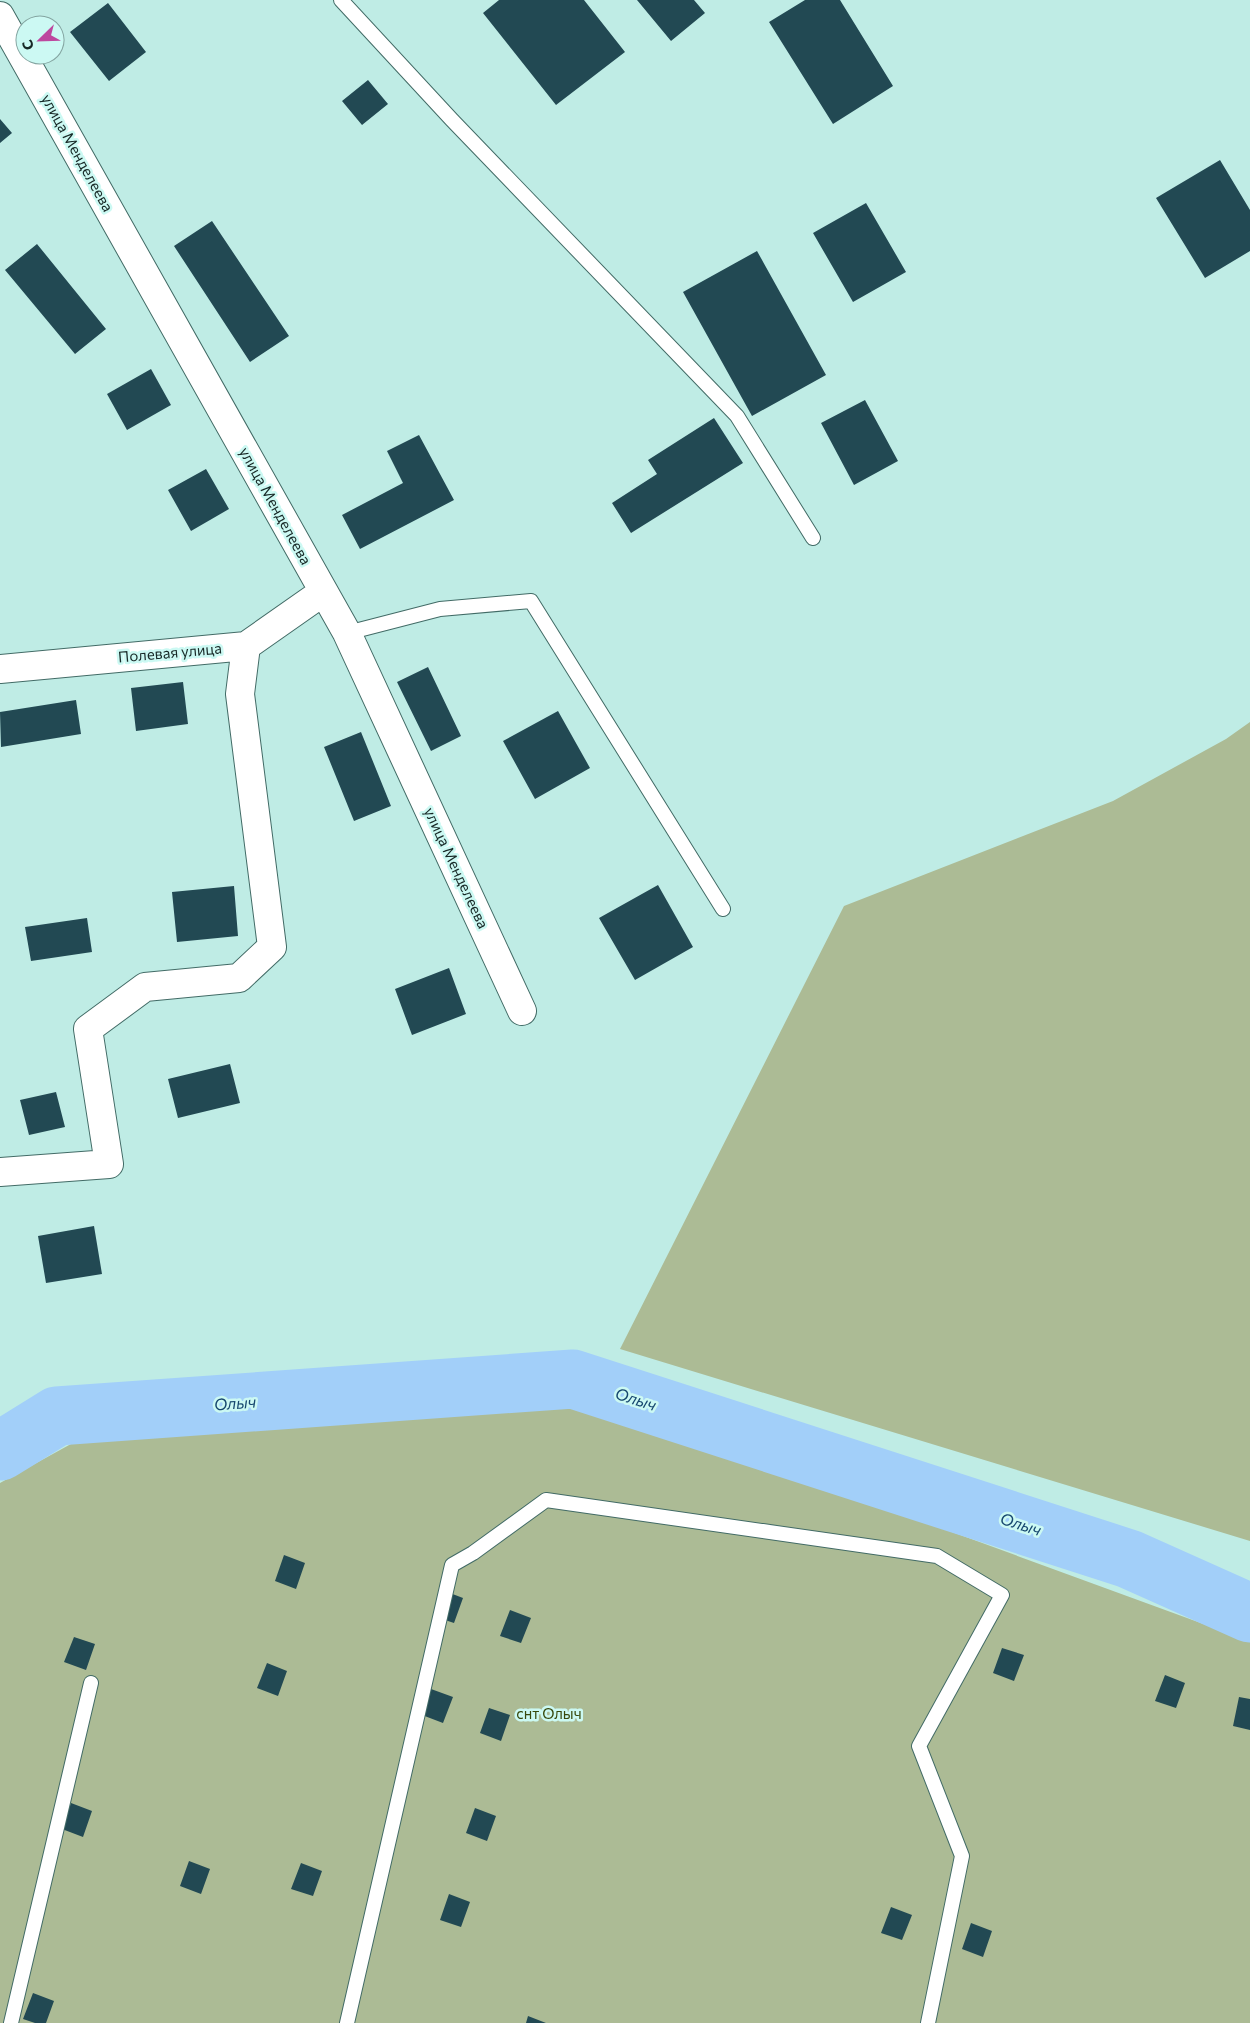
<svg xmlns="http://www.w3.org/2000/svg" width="1250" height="2023" font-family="Commissioner,sans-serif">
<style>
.green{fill:#acbb95}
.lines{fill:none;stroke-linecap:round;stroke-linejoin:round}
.river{stroke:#a2cff9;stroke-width:59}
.building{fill:#224953}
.lane-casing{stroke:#426b66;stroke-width:16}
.street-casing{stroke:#426b66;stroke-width:30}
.lane{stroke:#fff;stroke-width:14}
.street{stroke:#fff;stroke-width:28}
.labels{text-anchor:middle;stroke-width:5;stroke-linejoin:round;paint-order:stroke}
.street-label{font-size:15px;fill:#172826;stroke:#ccf9f3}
.park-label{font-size:15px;fill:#37480b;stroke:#ccf9f3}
.water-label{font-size:16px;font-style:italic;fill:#16476f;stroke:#ccf9f3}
</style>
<rect width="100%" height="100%" fill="#bfece5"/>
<path class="green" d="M 1250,722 L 1250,1541 L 620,1349 L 844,906 L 1113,801 L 1226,739 Z
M 594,1401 L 1250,1641 L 1250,2023 L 0,2023 L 0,1483 L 111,1422 L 410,1417 Z"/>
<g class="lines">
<path class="river" d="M 0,1451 L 57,1416 L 573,1379 L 1129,1559 L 1250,1613"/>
</g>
<path class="building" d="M 499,0 L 584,0 L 625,52 L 556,105 L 483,13 Z
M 637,0 L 694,0 L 705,13 L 671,41 Z
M 805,0 L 840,0 L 893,86 L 833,124 L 769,22 Z
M 108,3 L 146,52 L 109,81 L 70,32 Z
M 368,80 L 388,104 L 362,125 L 342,101 Z
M 0,119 L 12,133 L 0,143 Z
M 1220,160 L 1250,210 L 1250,251 L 1205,278 L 1156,198 Z
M 866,203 L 906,272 L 853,302 L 813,233 Z
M 212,221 L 289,336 L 250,362 L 174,246 Z
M 37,244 L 106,329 L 75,354 L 5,270 Z
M 757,251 L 826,375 L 752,416 L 683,292 Z
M 151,369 L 171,405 L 127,430 L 107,394 Z
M 865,400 L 898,461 L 854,485 L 821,423 Z
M 714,418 L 743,463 L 631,533 L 612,503 L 657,474 L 648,460 Z
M 419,435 L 454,500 L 360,549 L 342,515 L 403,483 L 387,451 Z
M 206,469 L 229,509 L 191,531 L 168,490 Z
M 428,667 L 461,736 L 431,751 L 397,682 Z
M 183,682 L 188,724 L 136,731 L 131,688 Z
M 76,700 L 81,734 L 1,747 L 0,712 Z
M 558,711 L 590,768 L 535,799 L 503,741 Z
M 361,732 L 391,806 L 354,821 L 324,747 Z
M 658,885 L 693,947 L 635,980 L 599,918 Z
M 234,886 L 238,936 L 177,942 L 172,892 Z
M 87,918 L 92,952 L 31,961 L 25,927 Z
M 449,968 L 466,1014 L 412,1035 L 395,989 Z
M 230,1064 L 240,1103 L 178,1118 L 168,1079 Z
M 56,1092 L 65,1127 L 29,1135 L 20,1100 Z
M 94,1226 L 102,1274 L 46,1283 L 38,1236 Z
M 284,1555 L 305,1563 L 296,1589 L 275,1581 Z
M 442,1590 L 463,1598 L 454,1623 L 433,1616 Z
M 510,1610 L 531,1618 L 521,1643 L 500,1636 Z
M 74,1637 L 95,1644 L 86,1670 L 64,1662 Z
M 1002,1648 L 1024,1655 L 1014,1681 L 993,1673 Z
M 267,1663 L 287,1671 L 278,1696 L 257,1688 Z
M 1165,1675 L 1185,1683 L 1176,1708 L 1155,1701 Z
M 431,1689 L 453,1697 L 443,1723 L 422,1715 Z
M 1239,1697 L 1250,1699 L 1250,1730 L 1233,1726 Z
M 489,1708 L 510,1715 L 501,1741 L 480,1733 Z
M 71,1803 L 92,1811 L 83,1837 L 62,1829 Z
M 475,1808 L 496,1816 L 487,1841 L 466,1833 Z
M 189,1861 L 210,1869 L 201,1894 L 180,1886 Z
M 301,1863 L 322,1871 L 313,1896 L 291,1889 Z
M 449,1894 L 470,1902 L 461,1927 L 440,1920 Z
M 891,1907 L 912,1915 L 902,1940 L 881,1933 Z
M 971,1923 L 992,1931 L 983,1957 L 962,1949 Z
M 33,1993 L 54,2001 L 46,2023 L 35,2023 L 23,2019 Z
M 528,2016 L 546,2023 L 526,2023 Z"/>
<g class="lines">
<g class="lane-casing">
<path id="lane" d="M 341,0 L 452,120 L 737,416 L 813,538
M 347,633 L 440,609 L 531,601 L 723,909
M 11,2023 L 91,1683
M 347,2023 L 452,1565 L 473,1553 L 546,1500 L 937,1556 L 1002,1595 L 919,1746 L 962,1856 L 928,2023"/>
</g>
<g class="street-casing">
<path id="street" d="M 0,16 L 347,633 L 522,1011
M 0,669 L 246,646 L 323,592
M 0,1172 L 109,1164 L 88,1029 L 145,987 L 239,978 L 272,947 L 240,694 L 246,646"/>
</g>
<use href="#lane" class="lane"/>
<use href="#street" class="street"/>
</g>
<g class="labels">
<g class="street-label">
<text transform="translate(77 153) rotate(61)" y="5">улица Менделеева</text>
<text transform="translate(275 506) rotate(61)" y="5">улица Менделеева</text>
<text transform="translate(170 653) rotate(-5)" y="5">Полевая улица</text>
<text transform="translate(456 868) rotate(65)" y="5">улица Менделеева</text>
</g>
<g class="park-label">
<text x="549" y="1719">снт Олыч</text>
</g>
<g class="water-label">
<text transform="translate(636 1399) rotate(18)" y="6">Олыч</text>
<text transform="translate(235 1403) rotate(-4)" y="6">Олыч</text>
<text transform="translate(1021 1524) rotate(18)" y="6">Олыч</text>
</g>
</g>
<g transform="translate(40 40) rotate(247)"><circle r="24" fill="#ccf9f3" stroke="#84a5a1"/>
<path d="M0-4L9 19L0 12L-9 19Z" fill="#bd489f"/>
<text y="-8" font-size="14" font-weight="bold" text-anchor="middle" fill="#172826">С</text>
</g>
</svg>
